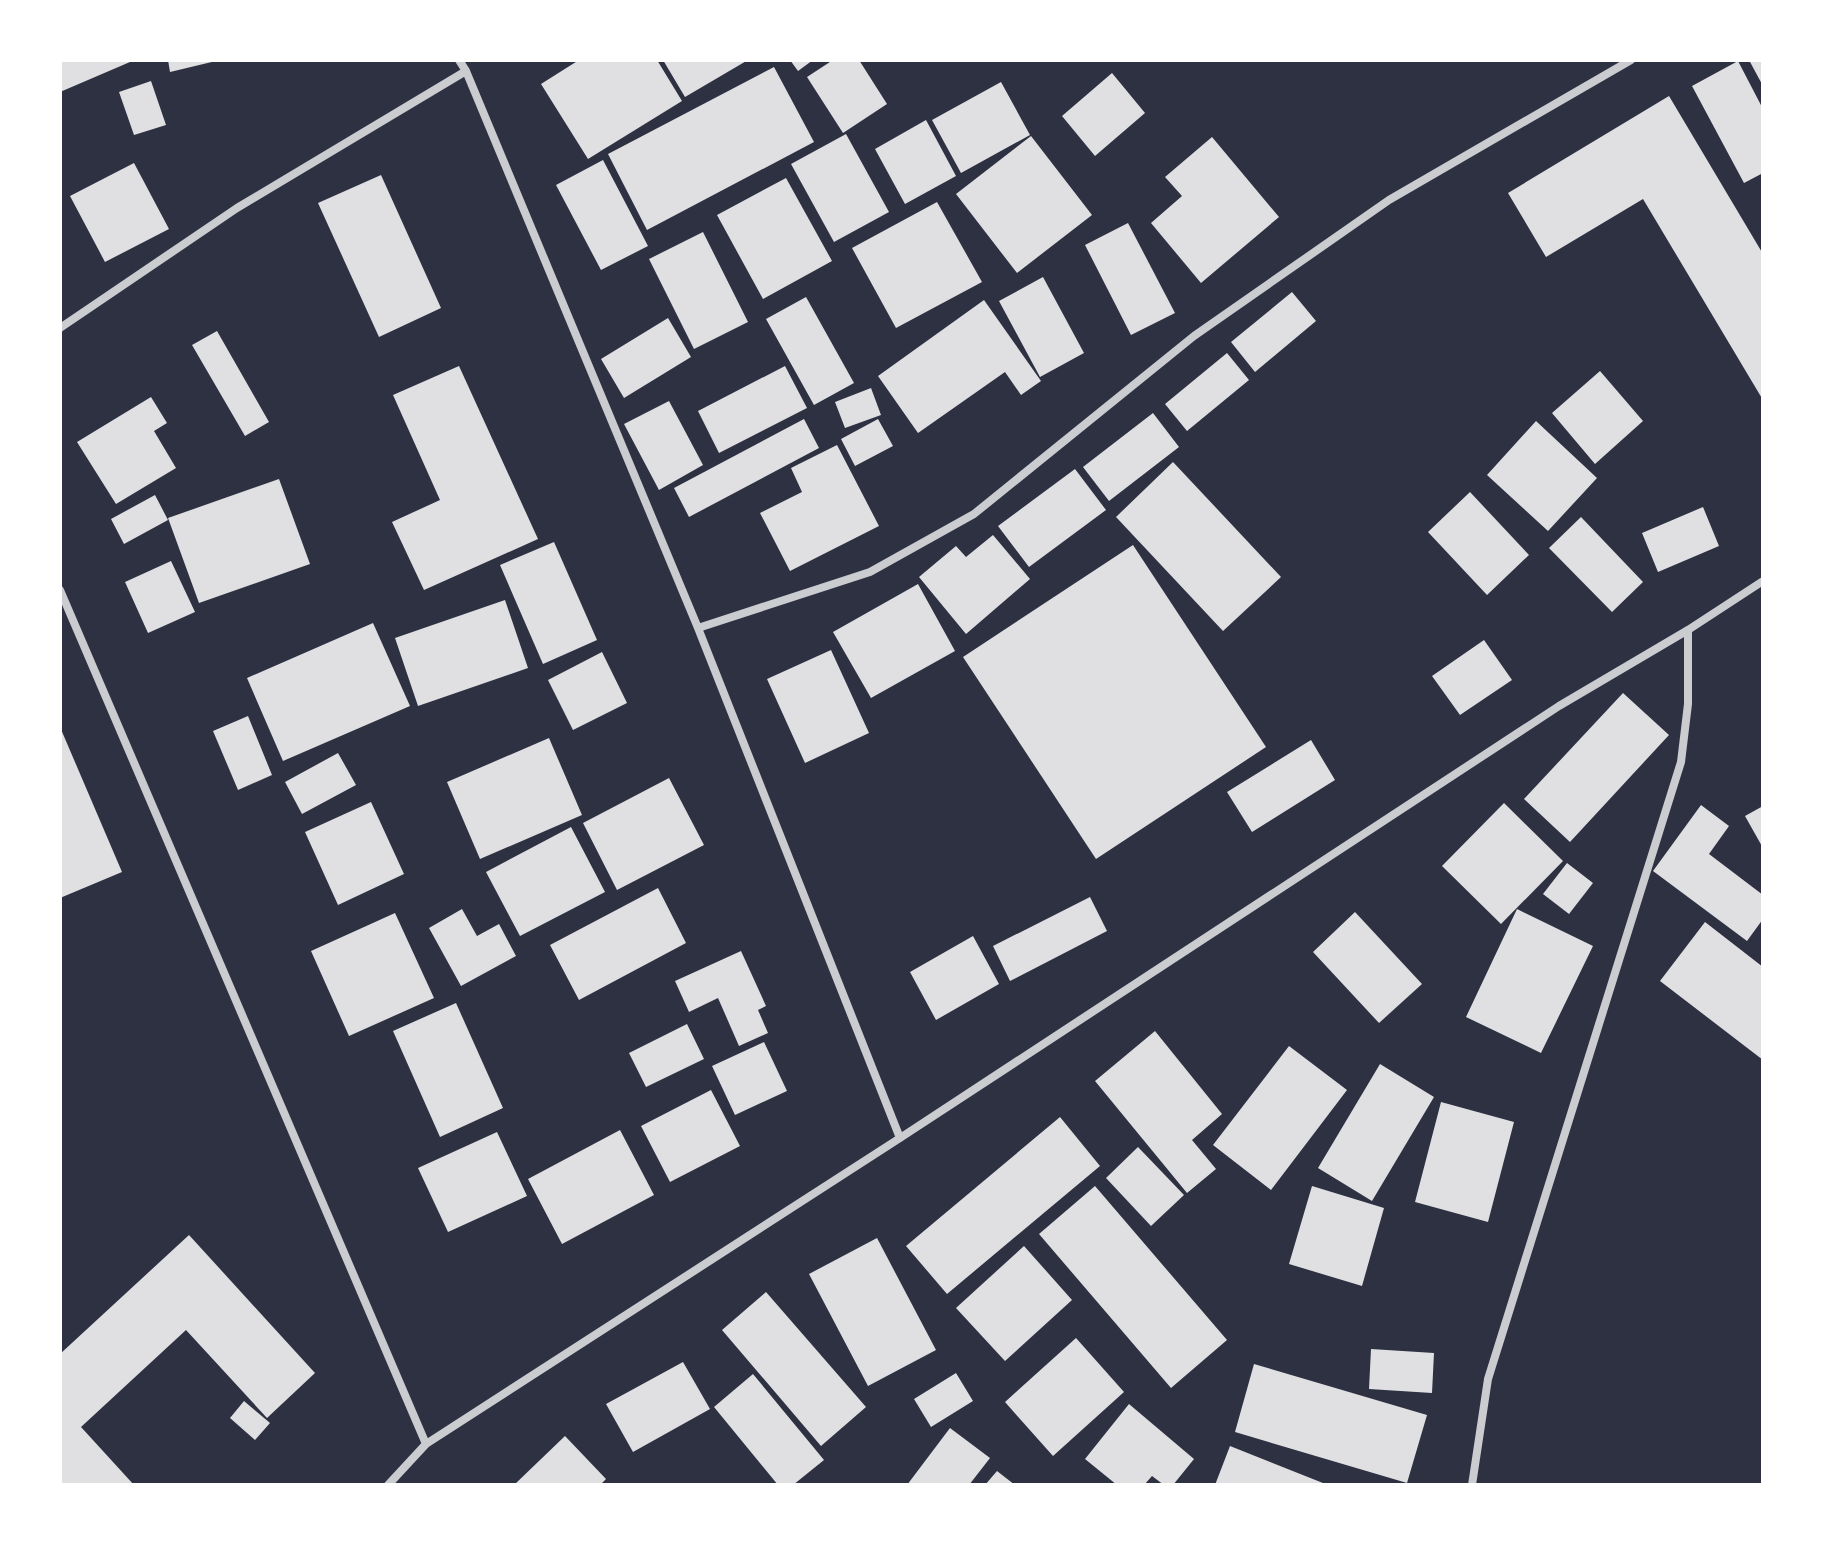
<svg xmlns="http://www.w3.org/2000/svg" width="1823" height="1545" font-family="'PT Sans',sans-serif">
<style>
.building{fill:#e0e0e3}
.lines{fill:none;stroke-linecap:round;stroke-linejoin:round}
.minor{stroke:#caccd0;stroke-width:8}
</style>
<rect width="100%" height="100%" fill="#2d3142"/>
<path class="building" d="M 60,60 L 129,60 L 130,62 L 60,92 Z
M 168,60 L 216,60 L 216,61 L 170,72 Z
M 579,60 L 657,60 L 682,101 L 588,159 L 541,84 Z
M 663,60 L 748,60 L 685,97 Z
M 790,60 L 813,60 L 798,71 Z
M 833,60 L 859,60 L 887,104 L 843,133 L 807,77 Z
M 1749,60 L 1763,60 L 1763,86 Z
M 1738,61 L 1763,109 L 1763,173 L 1744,183 L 1692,86 Z
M 774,67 L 814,142 L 647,230 L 608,154 Z
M 1112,73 L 1145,113 L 1095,156 L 1062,116 Z
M 151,81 L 166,125 L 134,135 L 119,92 Z
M 1001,82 L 1030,135 L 961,173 L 932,120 Z
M 1669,96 L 1763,254 L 1763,400 L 1643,199 L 1546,257 L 1508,193 Z
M 926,120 L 956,176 L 905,204 L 875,149 Z
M 846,134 L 889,212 L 834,242 L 791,164 Z
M 1031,136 L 1092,215 L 1017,273 L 956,194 Z
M 1212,137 L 1279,217 L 1201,283 L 1151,223 L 1182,196 L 1165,177 Z
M 603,160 L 648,246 L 601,270 L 556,185 Z
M 134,163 L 169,229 L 105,262 L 70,196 Z
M 381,175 L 441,308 L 379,337 L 318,203 Z
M 786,178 L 832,261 L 763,299 L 717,215 Z
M 937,202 L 982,282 L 896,328 L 852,248 Z
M 1128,223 L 1175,313 L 1131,335 L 1085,245 Z
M 703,232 L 748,322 L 694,349 L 649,259 Z
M 1043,277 L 1084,353 L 1040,377 L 999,301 Z
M 1292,292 L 1316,321 L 1255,372 L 1231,342 Z
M 806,297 L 854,383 L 814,405 L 766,319 Z
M 984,300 L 1041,381 L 1021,395 L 1005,372 L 918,433 L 878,376 Z
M 668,318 L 691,357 L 624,398 L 601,359 Z
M 217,331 L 269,422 L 245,436 L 192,345 Z
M 1227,353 L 1249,380 L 1187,431 L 1165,404 Z
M 459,366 L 538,539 L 424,590 L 392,522 L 440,500 L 393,395 Z
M 785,366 L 807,408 L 719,453 L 698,411 Z
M 1600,371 L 1643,421 L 1595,464 L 1552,413 Z
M 871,388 L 881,415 L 845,428 L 835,402 Z
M 151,397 L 167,423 L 154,431 L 176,468 L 116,504 L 77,442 Z
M 669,401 L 703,465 L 659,490 L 624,424 Z
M 1153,413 L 1179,447 L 1109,501 L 1083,467 Z
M 804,419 L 819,448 L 689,517 L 674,488 Z
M 878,419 L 893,446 L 855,466 L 841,439 Z
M 1536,421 L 1597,478 L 1548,531 L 1487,475 Z
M 837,445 L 879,526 L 790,571 L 760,513 L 802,492 L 791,468 Z
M 1173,462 L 1281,577 L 1223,631 L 1116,517 Z
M 1075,469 L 1106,510 L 1029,567 L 998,526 Z
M 279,479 L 310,564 L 199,603 L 168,518 Z
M 1470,492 L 1529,555 L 1487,595 L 1428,532 Z
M 155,495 L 168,520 L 124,544 L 111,519 Z
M 1703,507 L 1719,546 L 1658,572 L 1642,533 Z
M 1581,517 L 1643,582 L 1612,612 L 1549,548 Z
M 993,535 L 1030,579 L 966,634 L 919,577 L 956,546 L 966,557 Z
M 554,542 L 597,640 L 543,664 L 500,565 Z
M 1133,545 L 1266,747 L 1096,859 L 963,657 Z
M 171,561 L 195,612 L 148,633 L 125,582 Z
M 918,584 L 955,651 L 871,698 L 833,632 Z
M 505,600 L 528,668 L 418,706 L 395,638 Z
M 373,623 L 410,706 L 283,761 L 247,678 Z
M 1484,640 L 1512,680 L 1460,715 L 1432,676 Z
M 831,650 L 869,733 L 805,763 L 767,679 Z
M 602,652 L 627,703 L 573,730 L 548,680 Z
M 1623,693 L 1669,735 L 1570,842 L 1524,799 Z
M 248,716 L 272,775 L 238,790 L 213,731 Z
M 60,727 L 122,872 L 60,898 Z
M 549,738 L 582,815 L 480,859 L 447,782 Z
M 1311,740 L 1335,780 L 1252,832 L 1227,792 Z
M 338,753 L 356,785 L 302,814 L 285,782 Z
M 669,778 L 704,845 L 617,890 L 583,823 Z
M 371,802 L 404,874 L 338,905 L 305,832 Z
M 1504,803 L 1563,861 L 1501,924 L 1442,866 Z
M 1701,805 L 1729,826 L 1709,854 L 1763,895 L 1763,919 L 1747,941 L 1653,871 Z
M 1763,806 L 1763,848 L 1745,816 Z
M 571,827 L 605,892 L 520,936 L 486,872 Z
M 1567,863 L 1593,883 L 1569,914 L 1543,894 Z
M 658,888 L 686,943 L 579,1000 L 550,945 Z
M 1090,897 L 1107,931 L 1010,981 L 993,946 Z
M 462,909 L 477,936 L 499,924 L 516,956 L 461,986 L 429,928 Z
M 1517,909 L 1593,946 L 1541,1053 L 1466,1017 Z
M 1355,912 L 1422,984 L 1379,1023 L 1313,952 Z
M 395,913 L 434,998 L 349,1036 L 311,951 Z
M 1705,922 L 1763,967 L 1763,1060 L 1660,981 Z
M 973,936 L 999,984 L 936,1020 L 910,972 Z
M 741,951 L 766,1006 L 758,1010 L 768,1033 L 739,1046 L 718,998 L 689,1012 L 675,981 Z
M 456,1003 L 503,1108 L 440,1137 L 393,1031 Z
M 687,1024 L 704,1059 L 646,1087 L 629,1053 Z
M 1155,1031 L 1222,1114 L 1192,1140 L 1216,1169 L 1187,1193 L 1095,1081 Z
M 764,1042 L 787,1091 L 735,1115 L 712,1066 Z
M 1289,1046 L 1347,1090 L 1271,1190 L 1213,1145 Z
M 1380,1064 L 1434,1097 L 1372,1201 L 1318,1168 Z
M 711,1090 L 740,1146 L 670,1182 L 641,1126 Z
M 1441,1102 L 1514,1122 L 1488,1222 L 1415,1202 Z
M 1060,1117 L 1100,1166 L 947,1294 L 906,1246 Z
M 620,1130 L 654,1195 L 562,1244 L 528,1179 Z
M 497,1132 L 527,1196 L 448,1232 L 418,1168 Z
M 1138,1147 L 1184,1195 L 1151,1226 L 1106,1178 Z
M 1095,1186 L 1227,1340 L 1171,1388 L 1039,1234 Z
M 1312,1186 L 1384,1208 L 1362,1286 L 1289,1264 Z
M 189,1235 L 315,1373 L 267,1418 L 186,1330 L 81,1427 L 134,1485 L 60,1485 L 60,1354 Z
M 877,1238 L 936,1350 L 868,1386 L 809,1274 Z
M 1024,1246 L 1072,1300 L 1005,1361 L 956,1308 Z
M 766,1292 L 866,1407 L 821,1446 L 722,1330 Z
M 1076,1338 L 1124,1392 L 1053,1456 L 1005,1402 Z
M 1371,1349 L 1434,1353 L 1432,1393 L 1369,1389 Z
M 683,1362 L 710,1409 L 633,1452 L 606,1404 Z
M 1254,1364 L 1427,1415 L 1407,1483 L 1235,1432 Z
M 956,1373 L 973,1401 L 931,1427 L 914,1399 Z
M 753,1374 L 824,1460 L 793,1485 L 778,1485 L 714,1407 Z
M 244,1401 L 270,1423 L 255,1440 L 230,1418 Z
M 1129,1404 L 1194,1459 L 1173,1485 L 1164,1485 L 1152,1476 L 1144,1485 L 1117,1485 L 1085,1459 Z
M 950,1428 L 990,1458 L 969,1485 L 907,1485 Z
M 565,1436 L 606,1479 L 600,1485 L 514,1485 Z
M 1230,1446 L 1328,1485 L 1215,1485 Z
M 997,1471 L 1015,1485 L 985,1485 Z"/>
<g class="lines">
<path class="minor" d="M 459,60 L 466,71 L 698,628 L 900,1138
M 60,328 L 237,208 L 466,71
M 60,590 L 426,1444
M 698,628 L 870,572 L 974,514 L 1194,336 L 1389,200 L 1631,60
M 388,1485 L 426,1444 L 900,1138 L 1559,706 L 1688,630 L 1763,581
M 1472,1485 L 1488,1379 L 1681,762 L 1688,704 L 1688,630"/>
</g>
<rect width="1823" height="1545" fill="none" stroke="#ffffff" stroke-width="124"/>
</svg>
